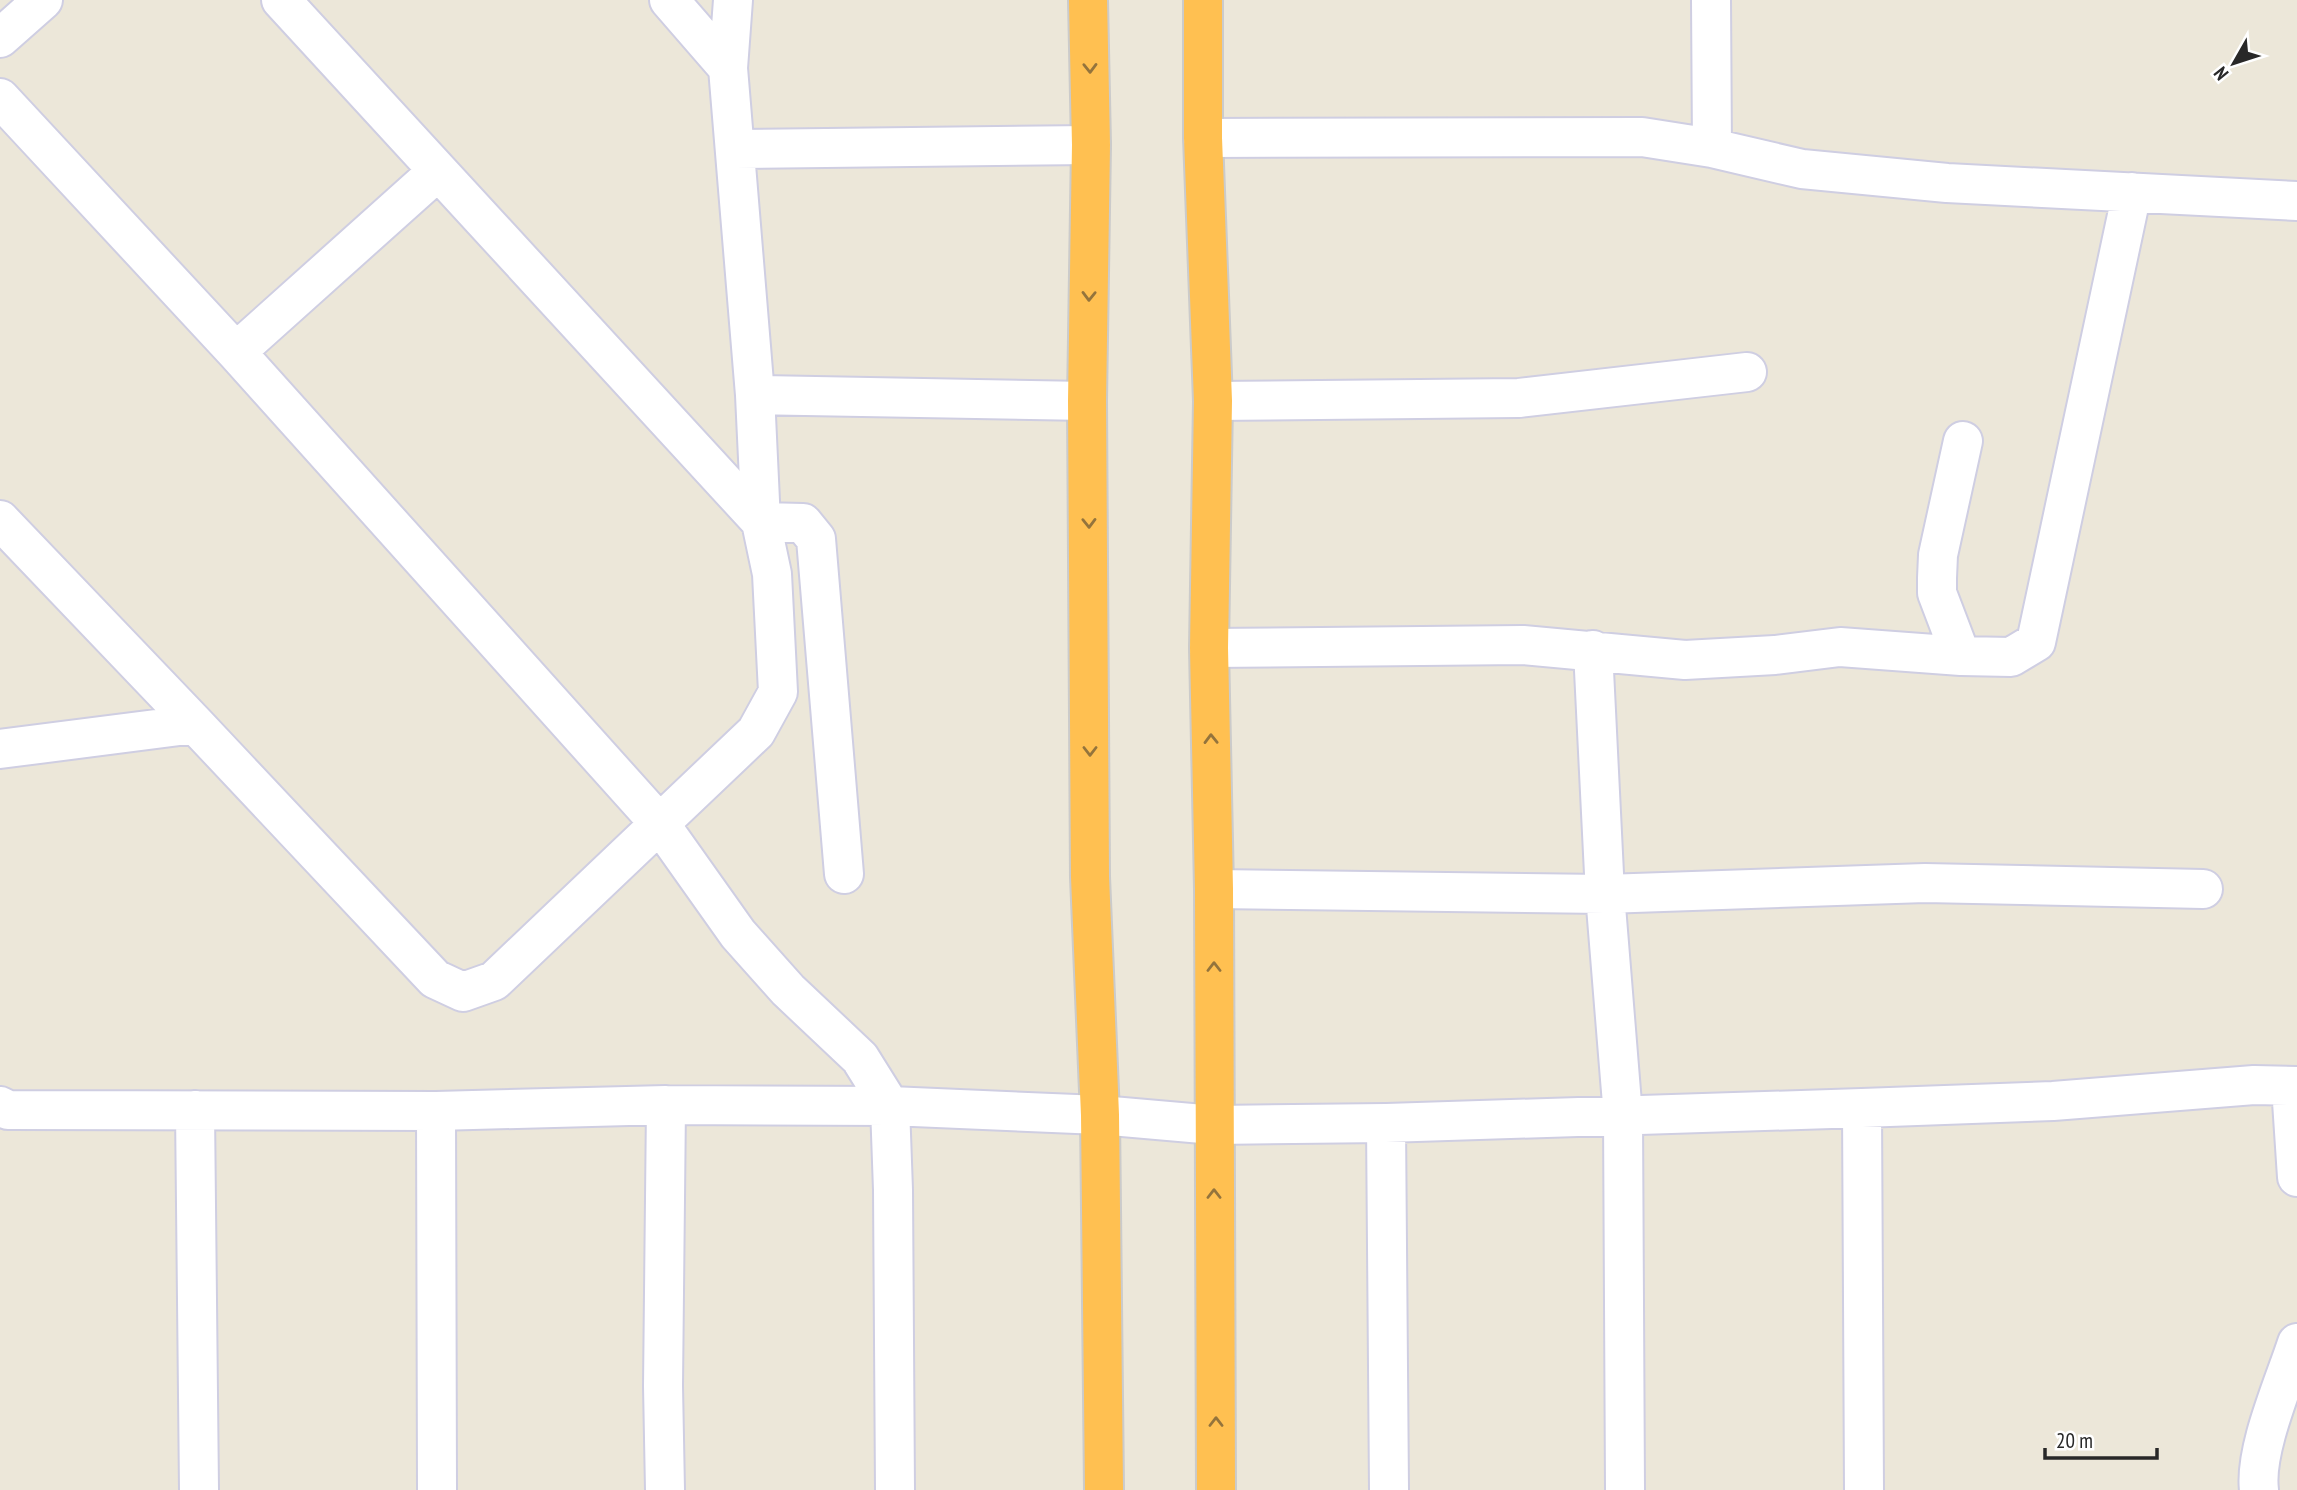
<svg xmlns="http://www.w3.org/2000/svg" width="2297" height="1490" font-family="'PT Sans Narrow',sans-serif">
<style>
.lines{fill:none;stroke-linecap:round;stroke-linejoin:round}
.minor-casing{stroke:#cfcee2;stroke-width:42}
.highway-casing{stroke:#cbcbcb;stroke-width:42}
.minor{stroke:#fff;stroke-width:38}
.highway{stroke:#ffc051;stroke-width:38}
.oneway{stroke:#94743c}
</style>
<rect width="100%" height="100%" fill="#ece7d9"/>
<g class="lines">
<g class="minor-casing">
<path id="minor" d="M 281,0 L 761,522 L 803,523 L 816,539 L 844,874
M 669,0 L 728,68
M 1711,0 L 1712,148
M 0,38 L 43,0
M 0,98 L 236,352 L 660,824 L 738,934 L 788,990 L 860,1058 L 890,1106 L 893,1190 L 895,1490
M 1203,138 L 1642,137 L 1712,148 L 1802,169 L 1947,183 L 2297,201
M 735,149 L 1091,145
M 236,352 L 438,171
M 755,395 L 1087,401
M 1213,401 L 1519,398 L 1747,372
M 0,520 L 195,724 L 435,979 L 463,992 L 494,981 L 756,732 L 778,692 L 772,574 L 761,522 L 755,395 L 728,68 L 733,0
M 1209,648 L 1523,645 L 1685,660 L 1775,655 L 1840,647 L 1961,656 L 2011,657 L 2036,642 L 2132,192
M 1593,650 L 1605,894 L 1623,1116 L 1625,1490
M 1961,656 L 1937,593 L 1937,578 L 1938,555 L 1963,441
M 0,749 L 195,724
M 1214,889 L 1605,894 L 1925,883 L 2203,889
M 2291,1086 L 2297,1177
M 0,1106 L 8,1110 L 436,1111 L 666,1105 L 890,1106 L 1100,1115 L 1214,1125 L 1386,1123 L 1862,1108 L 2053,1101 L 2254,1085 L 2297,1086
M 1862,1108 L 1864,1490
M 195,1110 L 199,1490
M 436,1111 L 437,1490
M 1386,1123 L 1389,1490
M 665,1490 L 663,1386 L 666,1105
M 2259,1490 C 2254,1450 2284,1383 2297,1343"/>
</g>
<g class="highway-casing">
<path id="highway" d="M 1088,0 L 1091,145 L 1087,401 L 1090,877 L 1100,1115 L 1104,1490
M 1203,0 L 1203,138 L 1213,401 L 1209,648 L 1214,889 L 1216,1490"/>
</g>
<use href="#minor" class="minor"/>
<use href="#highway" class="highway"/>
</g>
<defs><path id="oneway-chevron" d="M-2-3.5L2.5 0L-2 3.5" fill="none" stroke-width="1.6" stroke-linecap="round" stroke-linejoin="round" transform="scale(1.75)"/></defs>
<g class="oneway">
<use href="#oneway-chevron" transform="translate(1090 68) rotate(89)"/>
<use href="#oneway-chevron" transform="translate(1089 296) rotate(91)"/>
<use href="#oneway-chevron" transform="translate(1089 523) rotate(89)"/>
<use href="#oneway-chevron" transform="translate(1211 739) rotate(-91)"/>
<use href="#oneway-chevron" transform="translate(1090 751) rotate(90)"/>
<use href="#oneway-chevron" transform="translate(1214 967) rotate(-90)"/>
<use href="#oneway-chevron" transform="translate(1214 1194) rotate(-90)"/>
<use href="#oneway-chevron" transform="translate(1216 1422) rotate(-90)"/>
</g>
<g transform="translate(2234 63) rotate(231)" stroke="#ffffff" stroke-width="5" paint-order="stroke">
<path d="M0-5L12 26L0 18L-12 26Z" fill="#282828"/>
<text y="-10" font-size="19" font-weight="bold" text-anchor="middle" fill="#282828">N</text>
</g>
<path d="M2045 1448v10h112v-10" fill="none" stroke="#282828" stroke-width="3.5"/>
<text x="2056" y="1448" font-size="21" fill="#282828" stroke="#ffffff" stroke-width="5" paint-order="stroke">20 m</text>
</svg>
